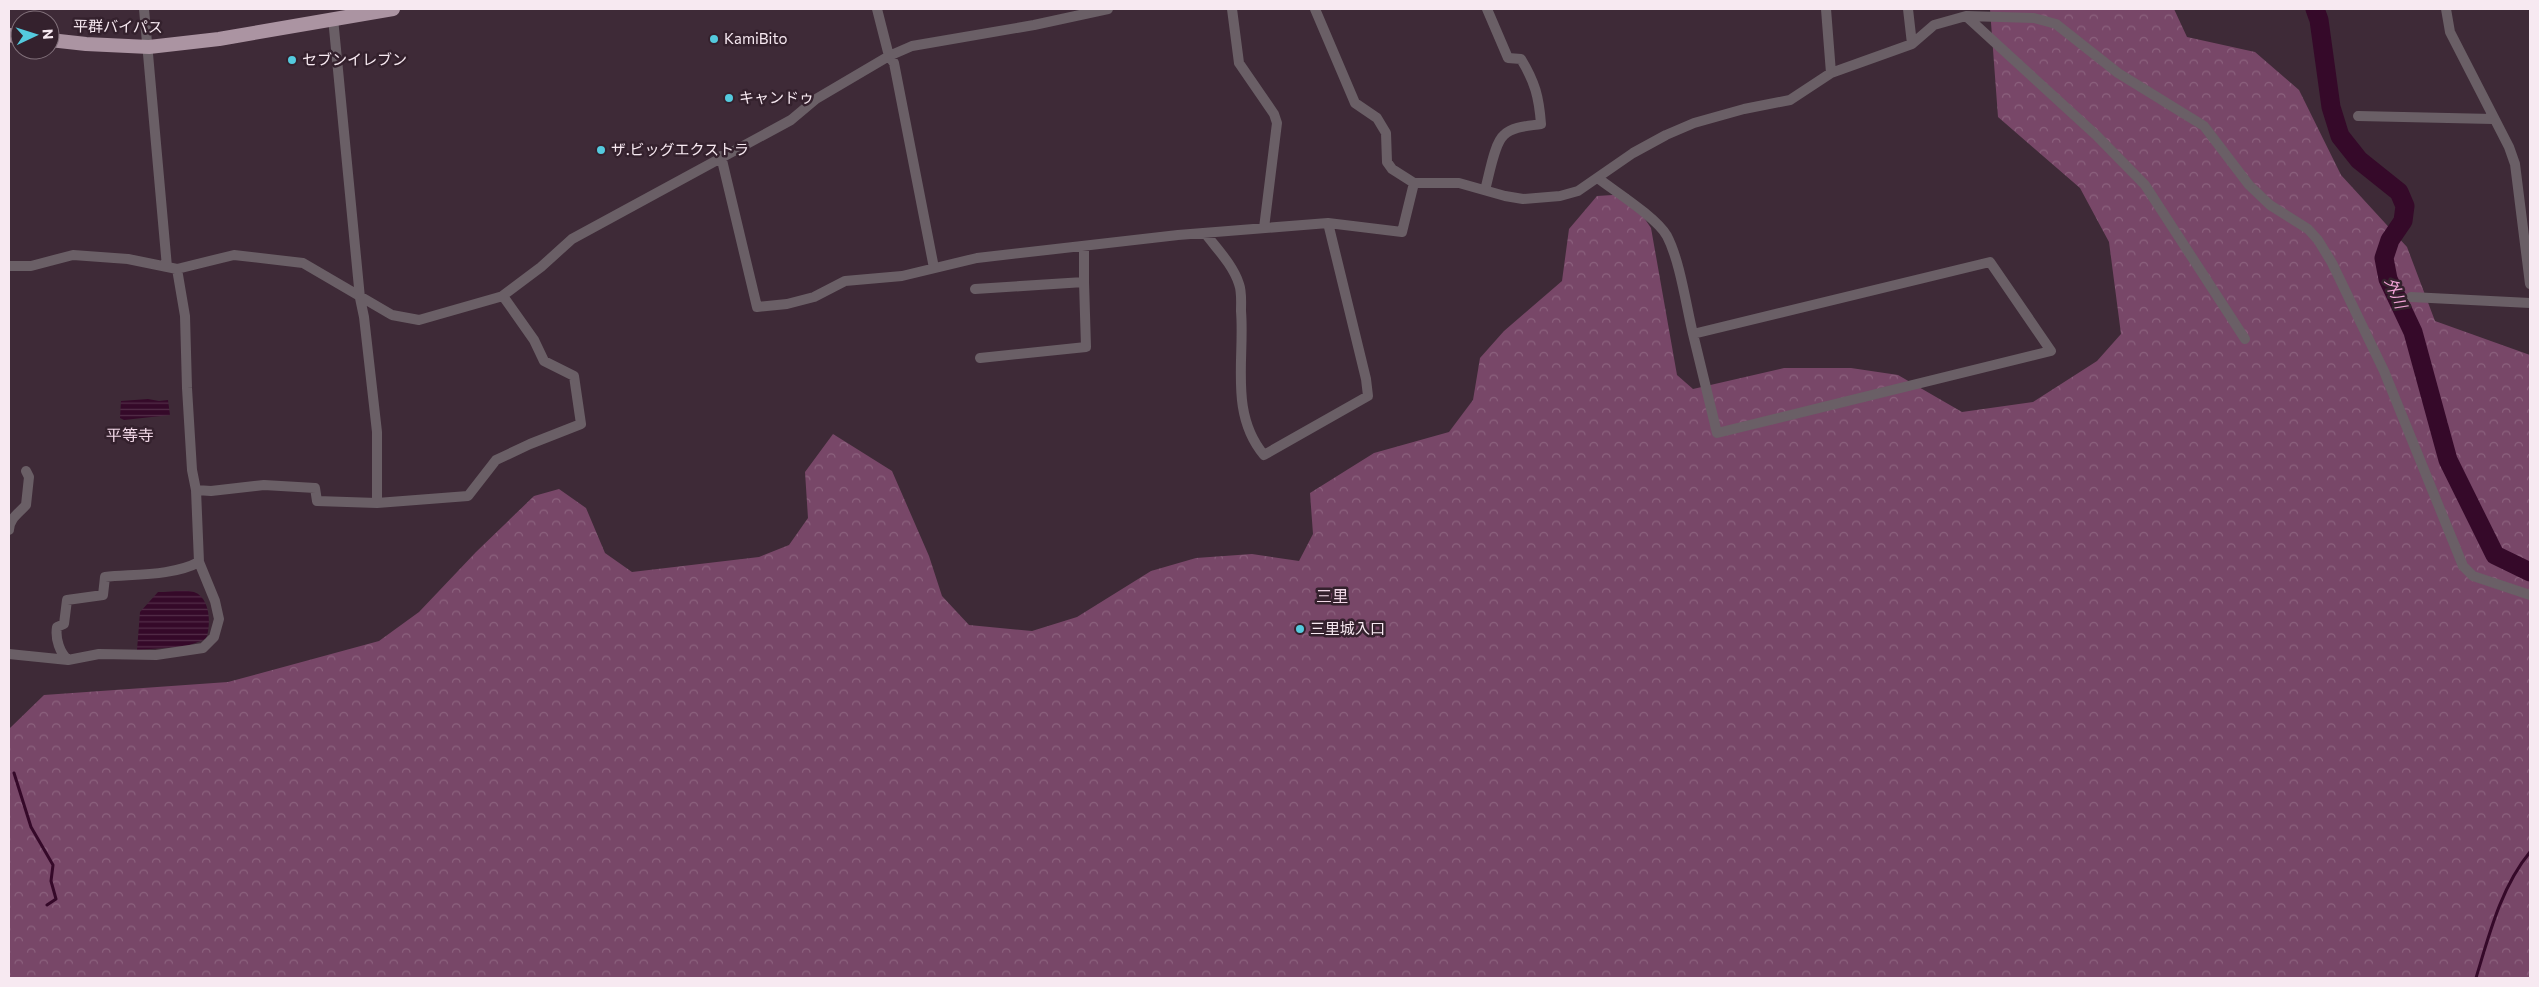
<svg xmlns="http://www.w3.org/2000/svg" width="2539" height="987" font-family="Commissioner,'Noto Sans JP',sans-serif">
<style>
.forest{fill:url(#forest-crowns)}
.water{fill:url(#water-rules)}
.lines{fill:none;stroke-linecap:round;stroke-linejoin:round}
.stream{stroke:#350929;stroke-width:3}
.river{stroke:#350929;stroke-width:19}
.minor{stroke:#6a5f66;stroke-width:10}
.trunk{stroke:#ab94a2;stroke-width:14}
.poi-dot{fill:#54cade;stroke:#34212d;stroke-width:2}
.labels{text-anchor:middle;stroke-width:5;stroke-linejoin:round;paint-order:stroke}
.street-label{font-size:15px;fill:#f7e9f1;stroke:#34212d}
.poi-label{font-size:15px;fill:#f7e9f1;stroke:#34212d;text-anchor:start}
.water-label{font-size:16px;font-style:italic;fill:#f1a3d6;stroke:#34212d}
.neighbourhood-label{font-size:16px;fill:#f1d7e7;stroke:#34212d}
</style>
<defs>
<pattern id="forest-crowns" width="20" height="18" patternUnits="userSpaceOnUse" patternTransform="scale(1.25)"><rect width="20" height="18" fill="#784768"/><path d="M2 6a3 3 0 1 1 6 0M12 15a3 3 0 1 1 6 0" fill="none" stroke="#8c627e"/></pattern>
<pattern id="water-rules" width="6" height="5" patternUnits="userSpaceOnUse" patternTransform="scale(1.25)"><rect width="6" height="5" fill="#350929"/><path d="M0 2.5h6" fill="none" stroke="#532d48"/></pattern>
</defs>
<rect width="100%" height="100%" fill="#3e2a37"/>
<path class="forest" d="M 1990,9 L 2174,9 L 2187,37 L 2255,52 L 2299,90 L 2341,175 L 2407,247 L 2435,321 L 2530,355 L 2530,978 L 9,978 L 9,729 L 44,695 L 228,682 L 379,641 L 419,612 L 476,552 L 534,496 L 559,489 L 586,508 L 605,553 L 632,572 L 759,557 L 789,545 L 808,518 L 805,472 L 833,434 L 892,471 L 929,556 L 942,596 L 969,625 L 1032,631 L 1077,617 L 1151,571 L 1196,558 L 1252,554 L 1299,561 L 1313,534 L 1310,493 L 1374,453 L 1449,432 L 1473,400 L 1480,358 L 1504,331 L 1562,281 L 1569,229 L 1597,196 L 1628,194 L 1651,228 L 1677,375 L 1693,389 L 1784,368 L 1851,368 L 1898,375 L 1962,412 L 2033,402 L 2097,361 L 2121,334 L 2109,242 L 2080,188 L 1998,117 Z"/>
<path class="water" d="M 148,399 L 159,401 L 168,400 L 170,415 L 124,420 L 120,418 L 121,401 Z
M 158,592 C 168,592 184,589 194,592 C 211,598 211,626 206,639 L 187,646 L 137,650 L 140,612 Z"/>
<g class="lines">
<path class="stream" d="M 14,773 L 31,827 L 53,865 L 51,881 L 56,899 L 47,905
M 2476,978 C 2489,935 2501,887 2530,852"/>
<path class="river" d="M 2315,9 L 2319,20 L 2331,107 L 2340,136 L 2359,160 L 2399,192 L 2405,206 L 2403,221 L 2390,240 L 2384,258 L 2388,279 L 2413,332 L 2448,460 L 2495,555 L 2530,572"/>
<path class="minor" d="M 144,9 L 167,267
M 877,9 L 889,56 L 894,63 L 934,268
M 1232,9 L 1239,63 L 1274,114 L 1277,123 L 1264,228
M 1315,9 L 1355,103 L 1377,118 L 1386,133 L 1387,162 L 1392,169 L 1414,183
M 1826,9 L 1831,73
M 1908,9 L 1912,44
M 2446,9 L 2450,32 L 2509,147 L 2515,164 L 2530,284
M 1966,16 L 2096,135 L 2145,185 L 2245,339
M 333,18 L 360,298 L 364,317 L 377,432 L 377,503
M 2358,116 L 2493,119
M 721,156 L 757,307 L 787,304 L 814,297 L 845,281 L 902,276 L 977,258 L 1178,235 L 1328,223 L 1402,232 L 1414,183 L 1459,183 L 1505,196 L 1523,199 L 1560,196 L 1578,191 L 1633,153 L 1666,135 L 1694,123 L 1744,109 L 1790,100 L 1831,73 L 1912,44 L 1934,25 L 1966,16 L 2034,18 L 2056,24 L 2118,73 L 2204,126 L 2249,185 L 2270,205 L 2308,229 L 2318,240 L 2332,263 L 2384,371 L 2463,566 L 2473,576 L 2530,595
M 1599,179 C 1616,192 1657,218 1667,236 C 1680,261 1686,305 1693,334
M 1485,190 C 1489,177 1494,143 1504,135 C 1513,126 1530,126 1541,124 C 1539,97 1535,82 1521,59 L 1508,58 L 1487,9
M 1205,233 C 1217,249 1233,265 1239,284 C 1242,292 1241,302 1241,311 C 1245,359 1229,413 1264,455 L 1368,396 L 1366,379 L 1328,223
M 1990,262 L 2051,351 L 1717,433 L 1693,334 Z
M 9,266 L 31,266 L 73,255 L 128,259 L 177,269 L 234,255 L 303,263 L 392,315 L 419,320 L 503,296 L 534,340 L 544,361 L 574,376 L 581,424 L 530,444 L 496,460 L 468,496 L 377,503 L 317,501 L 315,488 L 264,485 L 211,491 L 196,490
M 975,289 L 1084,282 L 1084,247
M 501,297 L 541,267 L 572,239 L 791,120 L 816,99 L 889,56 L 912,46 L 1034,25 L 1108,9
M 2411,297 L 2530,303
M 980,358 L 1086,347 L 1084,282
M 9,530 C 9,519 19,513 26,505 L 29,477 L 26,471
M 9,654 L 68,660 L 99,654 L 156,655 L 203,648 L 214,637 L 219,619 L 215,601 L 199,562 L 196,490 L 192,470 L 187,388 L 185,316 L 177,269
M 68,660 C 60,653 55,639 57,627 L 64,624 L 67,600 L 103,595 L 105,577 C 134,574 173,576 199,562"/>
<path class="trunk" d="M 9,35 L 20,37
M 50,40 L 86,44 L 149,47 L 219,39 L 393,9"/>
</g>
<g class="poi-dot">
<circle cx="714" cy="39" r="5"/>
<circle cx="292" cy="60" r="5"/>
<circle cx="729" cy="98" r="5"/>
<circle cx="601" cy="150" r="5"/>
<circle cx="1300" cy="629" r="5"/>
</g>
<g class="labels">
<g class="street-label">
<text transform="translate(118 27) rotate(1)" y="5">平群バイパス</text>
</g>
<g class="poi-label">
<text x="724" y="44">KamiBito</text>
<text x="302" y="65">セブンイレブン</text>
<text x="739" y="103">キャンドゥ</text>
<text x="611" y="155">ザ.ビッグエクストラ</text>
<text x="1310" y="634">三里城入口</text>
</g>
<g class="water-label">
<text transform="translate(2396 293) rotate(67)" y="6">外川</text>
</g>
<g class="neighbourhood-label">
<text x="130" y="441">平等寺</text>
<text x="1332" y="602">三里</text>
</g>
</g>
<rect width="2539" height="987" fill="none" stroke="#f7e9f1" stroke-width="20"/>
<g transform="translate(35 35) rotate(86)"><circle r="24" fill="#34212d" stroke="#82717b"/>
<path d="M0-4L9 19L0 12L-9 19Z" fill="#54cade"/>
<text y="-8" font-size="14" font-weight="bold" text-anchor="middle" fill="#f7e9f1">N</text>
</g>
</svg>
